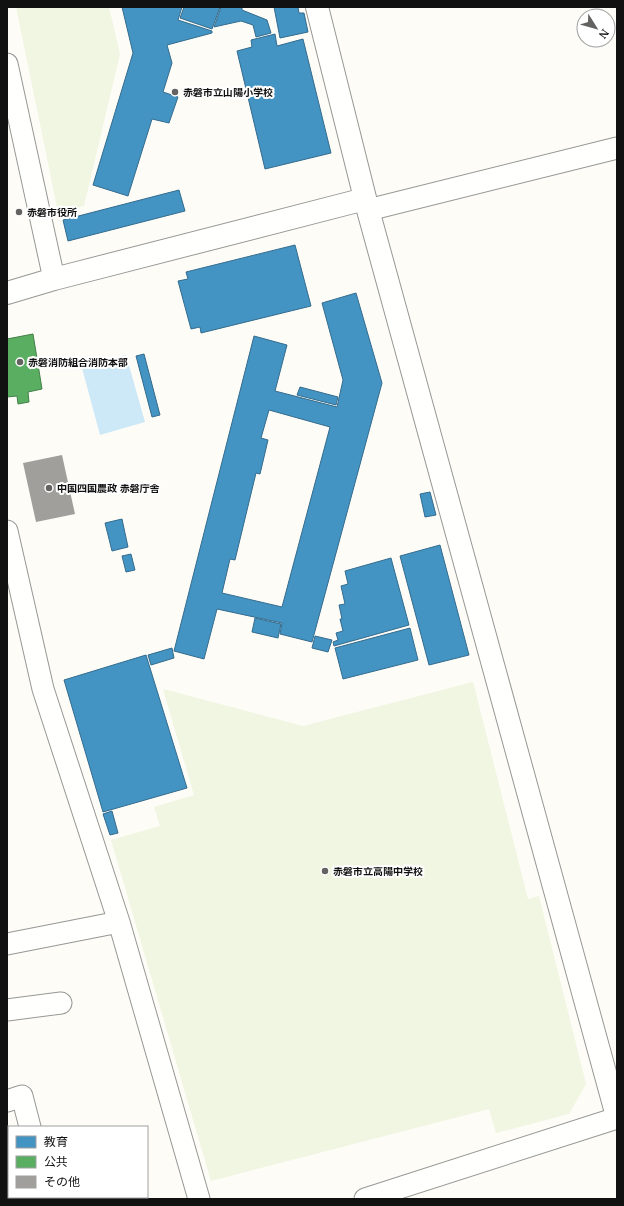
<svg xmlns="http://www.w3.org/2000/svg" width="624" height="1206" font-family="'PT Serif','Noto Sans JP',serif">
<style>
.pitch{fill:#f0f6e1}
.water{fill:#cde8f7}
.schools{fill:#4393c3;stroke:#346c8e;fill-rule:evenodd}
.public{fill:#5aae61;stroke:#447f49}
.building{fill:#a19f9c}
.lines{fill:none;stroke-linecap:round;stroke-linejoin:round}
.minor-casing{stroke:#979795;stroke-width:23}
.tertiary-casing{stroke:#979795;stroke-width:24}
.minor{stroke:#fffffe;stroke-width:21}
.tertiary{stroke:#fffffe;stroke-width:22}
.poi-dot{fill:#646362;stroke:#fff;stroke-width:1.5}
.labels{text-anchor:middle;stroke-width:4;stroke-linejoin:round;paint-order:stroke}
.poi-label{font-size:10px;font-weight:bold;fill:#111;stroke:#fff;text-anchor:start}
</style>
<rect width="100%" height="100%" fill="#fdfcf7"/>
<path class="pitch" d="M 16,7 L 109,7 L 120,54 L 84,206 L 58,212 Z
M 473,682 L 528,899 L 539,896 L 586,1084 L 569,1114 L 496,1133 L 489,1109 L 211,1181 L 111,840 L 160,826 L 154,807 L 194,795 L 163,689 L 303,726 Z"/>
<path class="water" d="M 126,355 L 145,422 L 100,435 L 82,368 Z"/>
<path class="schools" d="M 122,7 L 182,7 L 178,20 L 212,31 L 212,33 L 167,45 L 172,63 L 163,92 L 178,97 L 169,123 L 152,119 L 128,196 L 93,185 L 133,53 Z
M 184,7 L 220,7 L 212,29 L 180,18 Z
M 221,7 L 242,7 L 242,10 L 267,20 L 271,33 L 256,37 L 253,25 L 241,21 L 214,27 Z
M 274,7 L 298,7 L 299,13 L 304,13 L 308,32 L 280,38 Z
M 275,34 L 277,46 L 303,39 L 331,153 L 265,169 L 237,51 L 252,47 L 251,40 Z
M 179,190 L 185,211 L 68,241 L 63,220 Z
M 295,245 L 311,306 L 201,333 L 200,327 L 191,329 L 178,281 L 188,279 L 186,272 Z
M 356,293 L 382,383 L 312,642 L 280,634 L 282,623 L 217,609 L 204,659 L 174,651 L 254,336 L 287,345 L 275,391 L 337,407 L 343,380 L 322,303 ZM 269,410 L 330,427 L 282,607 L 222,593 L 230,559 L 235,560 L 256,473 L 260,474 L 268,440 L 261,438 Z
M 144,354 L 160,415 L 152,417 L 136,356 Z
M 300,387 L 338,397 L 336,405 L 297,395 Z
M 430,492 L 436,515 L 425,517 L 420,494 Z
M 122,519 L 128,547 L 112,551 L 105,523 Z
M 440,545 L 469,655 L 429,665 L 400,556 Z
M 131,554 L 135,570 L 126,572 L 122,556 Z
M 391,558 L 409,625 L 334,646 L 333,642 L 338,640 L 336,633 L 343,631 L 340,619 L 342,619 L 339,605 L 345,604 L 341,586 L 348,584 L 345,571 Z
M 255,618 L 281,624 L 278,638 L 252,632 Z
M 410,628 L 418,660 L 343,679 L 335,648 Z
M 315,636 L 332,640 L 328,652 L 312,648 Z
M 172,648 L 174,658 L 151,665 L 148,655 Z
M 146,655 L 187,788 L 103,812 L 64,680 Z
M 112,811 L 118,833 L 110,835 L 103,814 Z"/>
<path class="public" d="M 33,334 L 42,389 L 28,392 L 29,402 L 18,404 L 17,396 L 7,397 L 7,339 Z"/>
<path class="building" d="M 62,455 L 75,514 L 36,522 L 23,463 Z"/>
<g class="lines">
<g class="minor-casing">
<path id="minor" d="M 7,64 L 54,279
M 368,210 L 617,148
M 7,531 L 43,689 L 119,922 L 199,1199
M 7,944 L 119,922
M 7,1010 L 61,1003
M 7,1101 L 22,1096 L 30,1127
M 7,1197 L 9,1197
M 365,1199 L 617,1118"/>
</g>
<g class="tertiary-casing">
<path id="tertiary" d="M 317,7 L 368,210 L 617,1116
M 7,293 L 54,279 L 365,199"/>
</g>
<use href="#minor" class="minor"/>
<use href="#tertiary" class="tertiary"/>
</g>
<g class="poi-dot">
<circle cx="175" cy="92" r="4"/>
<circle cx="19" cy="212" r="4"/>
<circle cx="20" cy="362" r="4"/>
<circle cx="49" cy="488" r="4"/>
<circle cx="325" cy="871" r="4"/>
</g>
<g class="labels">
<g class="poi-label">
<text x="183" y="96">赤磐市立山陽小学校</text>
<text x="27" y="216">赤磐市役所</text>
<text x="28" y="366">赤磐消防組合消防本部</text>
<text x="57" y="492">中国四国農政 赤磐庁舎</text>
<text x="333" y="875">赤磐市立高陽中学校</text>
</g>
</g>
<rect width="624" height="1206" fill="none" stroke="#111111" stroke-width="16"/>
<rect x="8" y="1126" width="140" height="72" fill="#ffffff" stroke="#a0a0a0"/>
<rect x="16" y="1136" width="20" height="12" fill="#4393c3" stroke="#a0a0a0"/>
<text x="44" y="1146" font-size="12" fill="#111111">教育</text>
<rect x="16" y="1156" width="20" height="12" fill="#5aae61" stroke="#a0a0a0"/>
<text x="44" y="1166" font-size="12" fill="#111111">公共</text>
<rect x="16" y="1176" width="20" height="12" fill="#a19f9c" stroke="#a0a0a0"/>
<text x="44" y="1186" font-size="12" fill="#111111">その他</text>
<g transform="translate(596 28) rotate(127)"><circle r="19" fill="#ffffff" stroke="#a0a0a0"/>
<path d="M0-3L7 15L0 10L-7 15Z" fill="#646362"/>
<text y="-6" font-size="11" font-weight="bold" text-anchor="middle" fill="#111111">N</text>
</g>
</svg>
